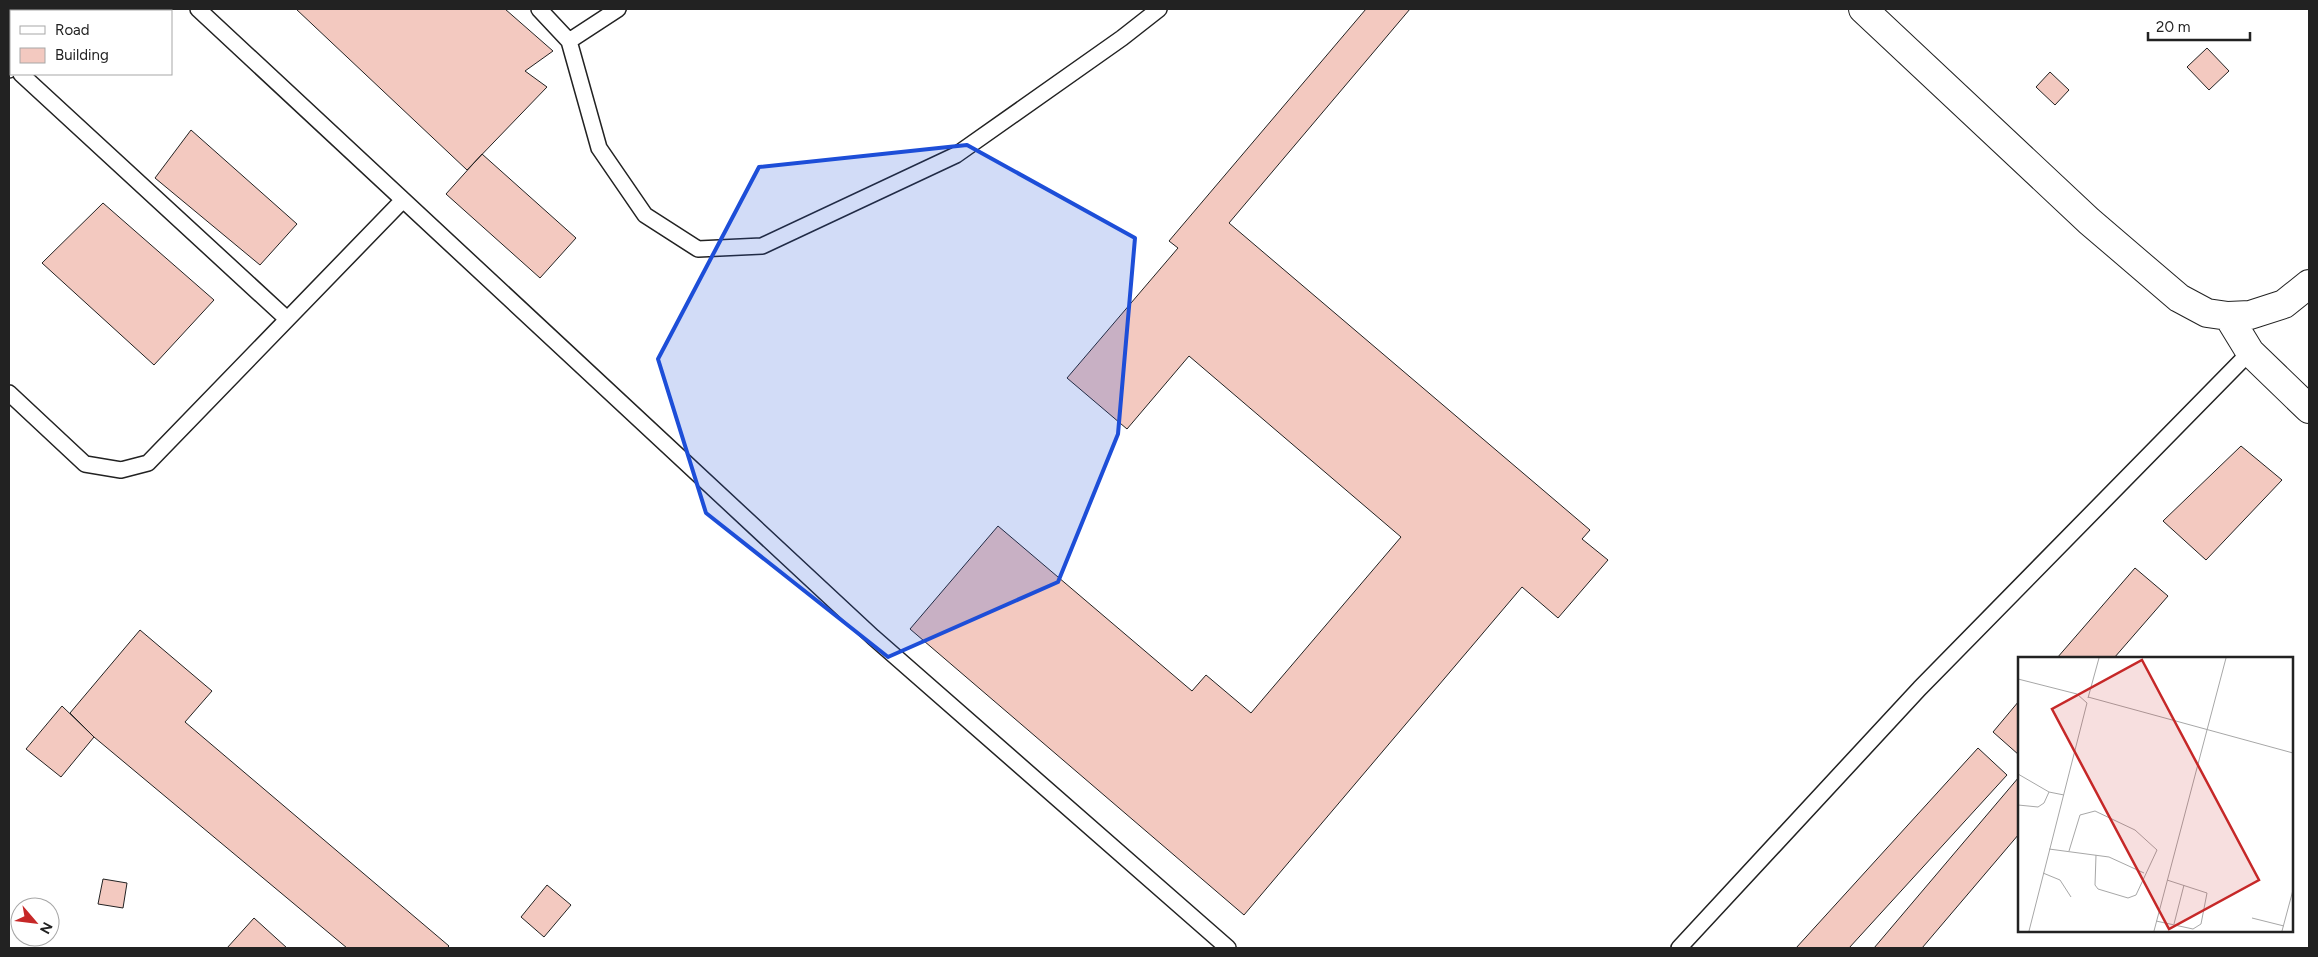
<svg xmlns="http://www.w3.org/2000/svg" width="2318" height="957" font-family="Figtree,sans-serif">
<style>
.building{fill:#f3c9c0;stroke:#222}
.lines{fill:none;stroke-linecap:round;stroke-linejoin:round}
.service-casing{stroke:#222;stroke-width:18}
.tertiary-casing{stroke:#222;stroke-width:30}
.service{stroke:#fff;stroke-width:15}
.tertiary{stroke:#fff;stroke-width:28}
.marked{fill:#1d4ed8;fill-opacity:0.2;stroke:#1d4ed8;stroke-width:4;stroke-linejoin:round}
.inset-road{fill:none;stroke:#a7a7a7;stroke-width:1}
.view{fill:#c62828;fill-opacity:0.15;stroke:#c62828;stroke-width:2.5}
.inset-edge{fill:none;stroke:#222;stroke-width:2.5}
</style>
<rect width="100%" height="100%" fill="#fff"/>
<path class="building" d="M 296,9 L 505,9 L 553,51 L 525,71 L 547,87 L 467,170 Z
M 1366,9 L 1410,9 L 1229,223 L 1590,530 L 1582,539 L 1608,560 L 1558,618 L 1522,587 L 1244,915 L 910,629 L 998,526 L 1192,691 L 1206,675 L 1251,713 L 1401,537 L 1189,356 L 1127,429 L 1067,378 L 1178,248 L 1169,241 Z
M 2207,48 L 2229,71 L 2209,90 L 2187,67 Z
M 2050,72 L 2069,90 L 2055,105 L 2036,87 Z
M 191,130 L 297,224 L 260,265 L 155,178 Z
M 482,154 L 576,238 L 540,278 L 446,194 Z
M 103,203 L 214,300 L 154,365 L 42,263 Z
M 2241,446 L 2282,480 L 2206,560 L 2163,521 Z
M 2135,568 L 2168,596 L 2114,658 L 2057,658 Z
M 140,630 L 212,691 L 185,722 L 449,946 L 447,948 L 347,948 L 94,737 L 70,713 Z
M 2019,701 L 2019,755 L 1993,732 Z
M 62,706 L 94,737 L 61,777 L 26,749 Z
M 1978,748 L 2007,775 L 1849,948 L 1796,948 Z
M 2019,777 L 2019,834 L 1922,948 L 1874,948 Z
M 103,879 L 127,883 L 123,908 L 98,904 Z
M 547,885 L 571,905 L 544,937 L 521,917 Z
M 254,918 L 287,948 L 227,948 Z"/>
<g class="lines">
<g class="service-casing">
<path id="service" d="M 198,9 L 873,637 L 1228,948
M 539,9 L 569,41 L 599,148 L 645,215 L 698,249 L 762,246 L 956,155 L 1122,38 L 1159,9
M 57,11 L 59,9
M 569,41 L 618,9
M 9,70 L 11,68
M 21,74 L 287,319
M 9,393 L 85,464 L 121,470 L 148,463 L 403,200
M 1679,948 L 1920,688 L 2250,352"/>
</g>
<g class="tertiary-casing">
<path id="tertiary" d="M 1863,9 L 2089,221 L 2179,298 L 2207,313 L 2228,316 L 2250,315 L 2284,304 L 2309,284
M 2228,316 L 2250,352 L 2309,409"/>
</g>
<use href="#service" class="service"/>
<use href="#tertiary" class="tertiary"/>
</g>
<path class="marked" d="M 967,145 L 1135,238 L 1118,434 L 1058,582 L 888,657 L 706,513 L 658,359 L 759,167 Z"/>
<g transform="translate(2018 657)">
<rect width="275" height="275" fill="#fff"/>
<path class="inset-road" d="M 0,22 L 59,37 L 69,46 L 11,274M 70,40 L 275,96M 70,41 L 81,1M 0,117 L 31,135 L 46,138M 0,148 L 20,150 L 26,146 L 31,135M 31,192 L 91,200 L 126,216M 51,194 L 62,158 L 77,154 L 117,173 L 139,193 L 118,238 L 110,241 L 80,232 L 77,228 L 78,198M 25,216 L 42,223 L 53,240M 234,261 L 266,269M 138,264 L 175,272 L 183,267 L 189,236 L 149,223M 156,267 L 166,228M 136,274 L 208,1M 264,274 L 275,233"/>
<path class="view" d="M 124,3 L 241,223 L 151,272 L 34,52 Z"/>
<rect width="275" height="275" class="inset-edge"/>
</g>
<rect width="2318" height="957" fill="none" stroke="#222222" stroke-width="20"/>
<rect x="10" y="10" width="162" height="65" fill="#ffffff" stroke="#a7a7a7"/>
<rect x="20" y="26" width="25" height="8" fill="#ffffff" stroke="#a7a7a7"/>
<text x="55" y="35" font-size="15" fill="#222222">Road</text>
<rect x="20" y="48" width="25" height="15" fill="#f3c9c0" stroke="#a7a7a7"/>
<text x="55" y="60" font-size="15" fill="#222222">Building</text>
<g transform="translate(35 922) rotate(118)"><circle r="24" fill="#ffffff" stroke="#a7a7a7"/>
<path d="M0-4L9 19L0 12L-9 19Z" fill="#c62828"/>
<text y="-8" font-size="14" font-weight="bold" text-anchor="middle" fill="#222222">N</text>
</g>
<path d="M2148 32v8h102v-8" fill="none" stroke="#222222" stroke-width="2.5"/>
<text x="2156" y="32" font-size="15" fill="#222222" stroke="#ffffff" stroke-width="4" paint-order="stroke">20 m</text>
</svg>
